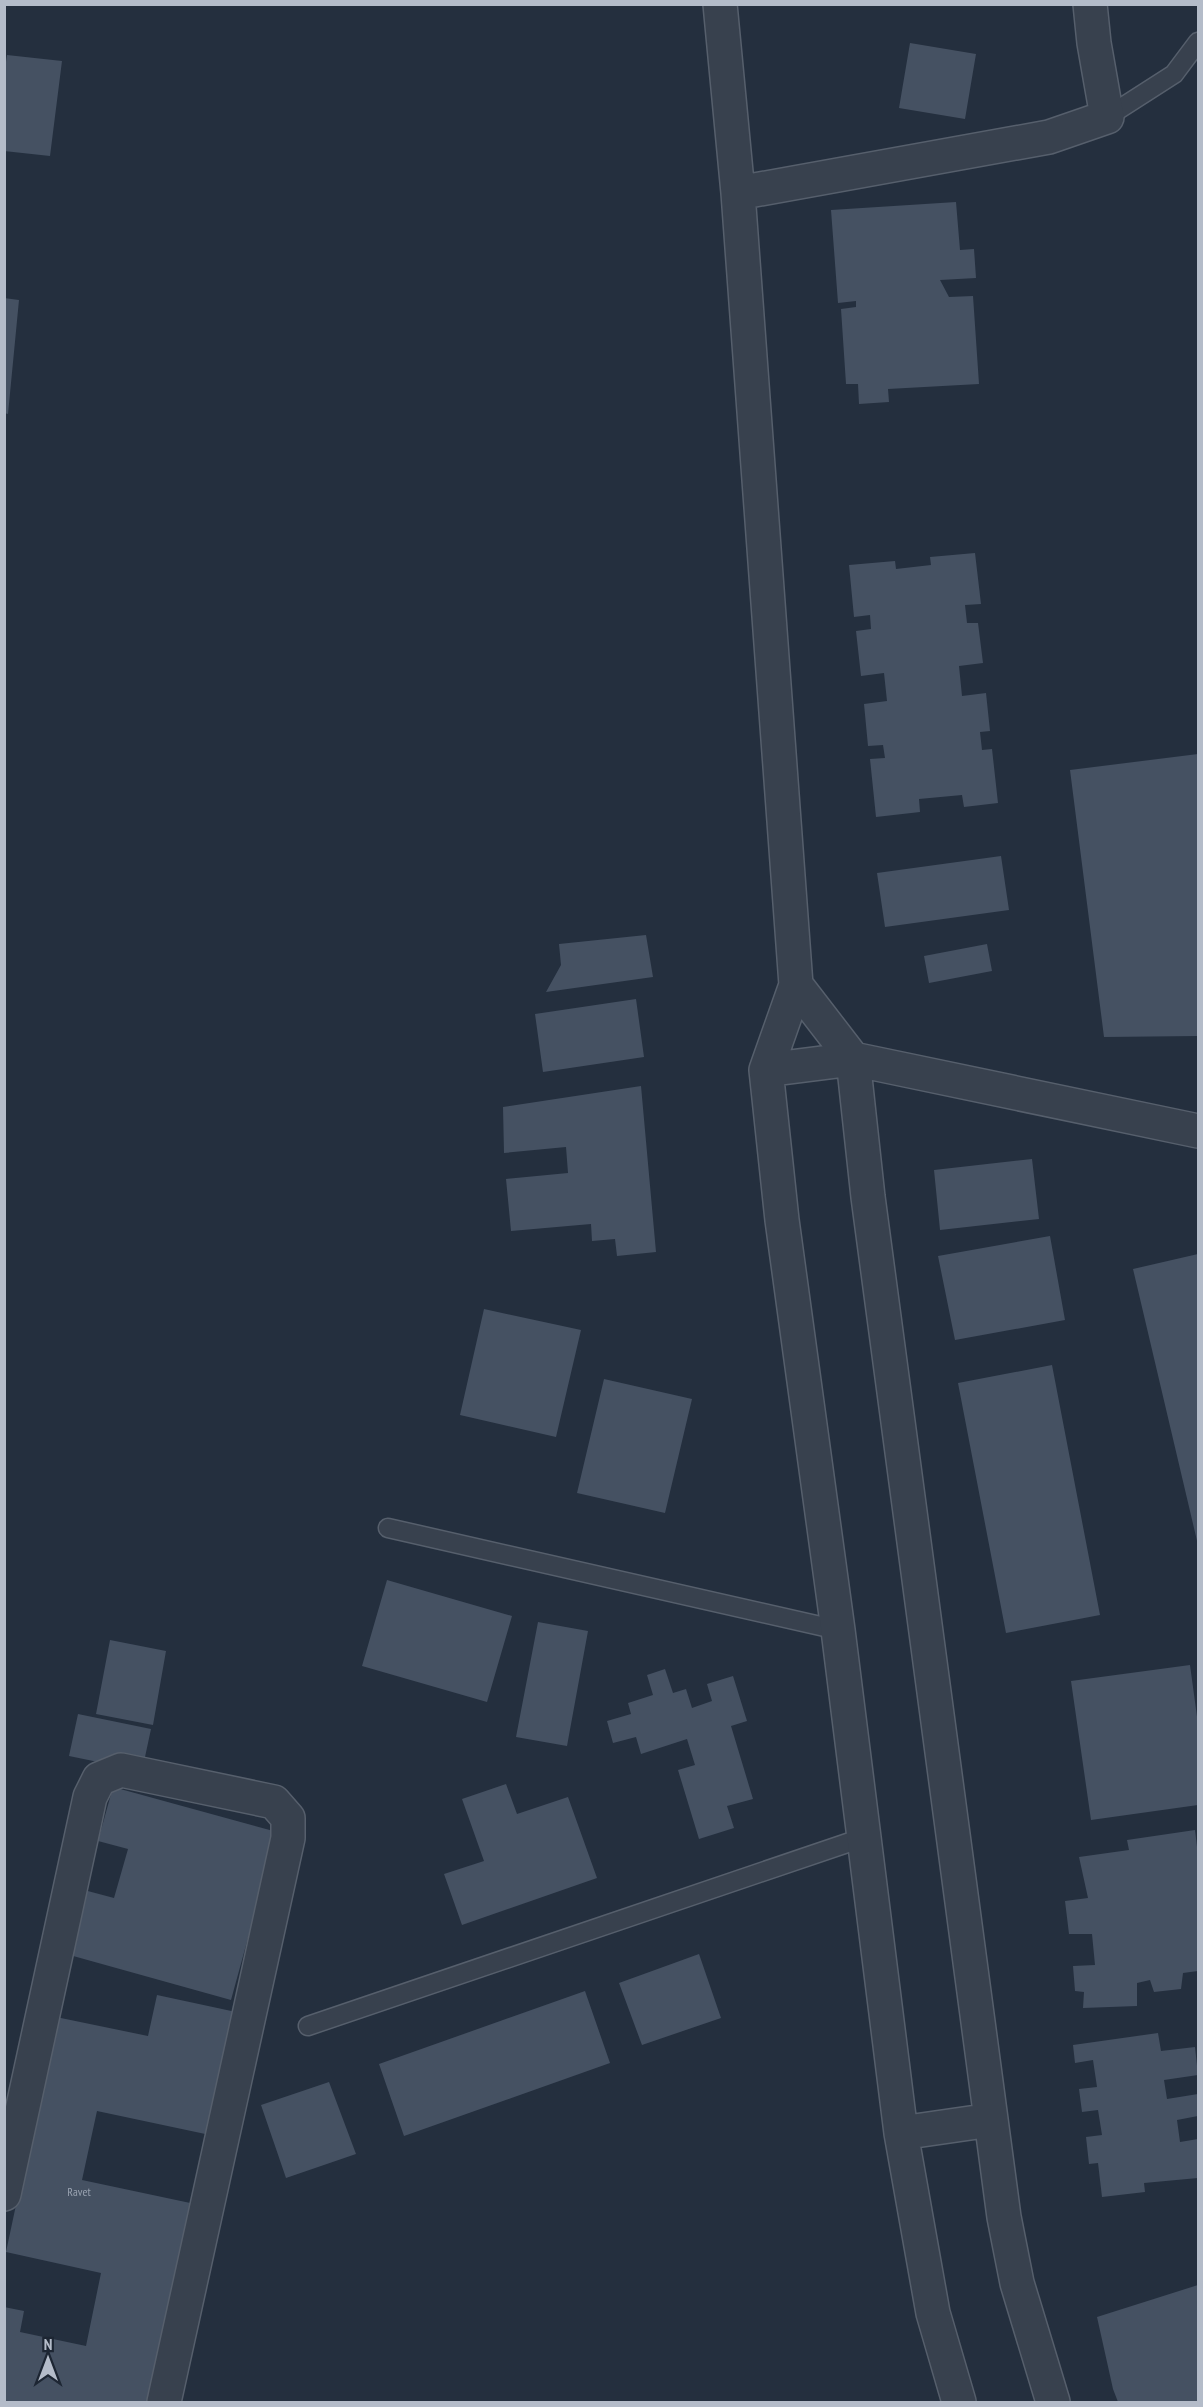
<svg xmlns="http://www.w3.org/2000/svg" width="1203" height="2407" font-family="'PT Sans Narrow',sans-serif">
<style>
.building{fill:#455162}
.lines{fill:none;stroke-linecap:round;stroke-linejoin:round}
.service-casing{stroke:#565f6c;stroke-width:21}
.minor-casing{stroke:#565f6c;stroke-width:36}
.service{stroke:#38414e;stroke-width:18}
.minor{stroke:#38414e;stroke-width:33}
.labels{text-anchor:middle;stroke-width:4.5;stroke-linejoin:round;paint-order:stroke}
.number-label{font-size:12px;fill:#98a1af}
</style>
<rect width="100%" height="100%" fill="#242f3e"/>
<path class="building" d="M 910,43 L 976,54 L 965,119 L 899,108 Z
M 7,55 L 62,61 L 50,156 L 4,151 L 4,75 Z
M 956,202 L 960,250 L 974,249 L 976,278 L 940,280 L 949,297 L 973,296 L 979,384 L 888,389 L 889,402 L 859,404 L 858,384 L 846,384 L 841,309 L 856,307 L 856,301 L 838,303 L 831,210 Z
M 4,298 L 19,300 L 8,414 L 4,413 Z
M 975,553 L 981,604 L 965,605 L 967,623 L 978,623 L 983,663 L 959,666 L 962,696 L 986,693 L 990,731 L 980,732 L 982,750 L 992,749 L 998,803 L 964,807 L 962,795 L 919,799 L 920,812 L 876,817 L 870,759 L 885,758 L 883,745 L 868,746 L 864,704 L 887,701 L 884,673 L 861,676 L 856,631 L 871,629 L 870,615 L 854,617 L 849,565 L 895,561 L 896,569 L 931,565 L 930,557 Z
M 1198,754 L 1198,1036 L 1104,1037 L 1070,770 Z
M 1001,856 L 1009,910 L 885,927 L 877,873 Z
M 646,935 L 653,977 L 546,992 L 561,965 L 559,944 Z
M 987,944 L 992,971 L 929,983 L 924,956 Z
M 636,999 L 644,1057 L 543,1072 L 535,1014 Z
M 641,1086 L 656,1252 L 617,1256 L 615,1239 L 592,1241 L 591,1224 L 511,1231 L 506,1179 L 568,1173 L 566,1147 L 504,1153 L 503,1107 Z
M 1032,1159 L 1039,1219 L 940,1230 L 934,1170 Z
M 1050,1236 L 1065,1320 L 955,1340 L 938,1256 Z
M 1198,1254 L 1198,1545 L 1133,1269 Z
M 484,1309 L 581,1330 L 556,1437 L 460,1415 Z
M 1052,1365 L 1100,1615 L 1006,1633 L 958,1383 Z
M 604,1379 L 692,1399 L 665,1513 L 577,1493 Z
M 387,1580 L 512,1616 L 487,1702 L 362,1666 Z
M 538,1622 L 588,1631 L 567,1746 L 516,1737 Z
M 110,1640 L 166,1651 L 153,1725 L 96,1714 Z
M 1190,1665 L 1198,1724 L 1198,1805 L 1091,1820 L 1071,1681 Z
M 665,1669 L 673,1693 L 686,1689 L 692,1708 L 712,1701 L 707,1684 L 733,1676 L 747,1721 L 731,1726 L 753,1799 L 727,1806 L 734,1828 L 699,1839 L 678,1770 L 695,1765 L 687,1739 L 641,1754 L 636,1737 L 613,1743 L 607,1721 L 631,1714 L 628,1703 L 653,1695 L 647,1675 Z
M 78,1714 L 151,1729 L 142,1771 L 69,1756 Z
M 506,1784 L 517,1814 L 568,1797 L 597,1878 L 462,1925 L 444,1874 L 484,1861 L 462,1799 Z
M 113,1787 L 277,1832 L 231,2000 L 66,1954 L 84,1890 L 114,1898 L 128,1849 L 98,1841 Z
M 1195,1830 L 1198,1855 L 1198,1971 L 1183,1973 L 1181,1989 L 1154,1992 L 1150,1980 L 1137,1983 L 1137,2006 L 1083,2008 L 1084,1992 L 1075,1991 L 1073,1966 L 1095,1965 L 1092,1934 L 1069,1934 L 1065,1901 L 1088,1898 L 1079,1857 L 1129,1850 L 1127,1840 Z
M 699,1954 L 721,2018 L 642,2045 L 619,1983 Z
M 585,1991 L 610,2063 L 404,2136 L 379,2064 Z
M 157,1995 L 236,2012 L 210,2135 L 97,2111 L 82,2180 L 195,2204 L 152,2402 L 4,2402 L 4,2307 L 24,2311 L 20,2332 L 86,2346 L 101,2273 L 6,2252 L 56,2017 L 148,2036 Z
M 1158,2033 L 1161,2051 L 1195,2047 L 1198,2075 L 1164,2080 L 1167,2099 L 1198,2094 L 1198,2116 L 1177,2120 L 1180,2142 L 1198,2139 L 1198,2178 L 1144,2183 L 1145,2192 L 1102,2197 L 1098,2163 L 1089,2164 L 1086,2137 L 1102,2135 L 1098,2110 L 1082,2112 L 1079,2089 L 1097,2087 L 1093,2060 L 1075,2063 L 1073,2045 Z
M 329,2082 L 356,2154 L 286,2178 L 261,2105 Z
M 1198,2285 L 1198,2402 L 1118,2402 L 1113,2389 L 1097,2317 Z"/>
<g class="lines">
<g class="service-casing">
<path id="service" d="M 1107,117 L 1174,74 L 1198,42
M 388,1528 L 838,1630
M 308,2026 L 865,1837"/>
</g>
<g class="minor-casing">
<path id="minor" d="M 720,4 L 738,193
M 796,985 L 853,1059 L 868,1197 L 1004,2217 L 1017,2283 L 1053,2402
M 766,1070 L 853,1059 L 1198,1131
M 901,2133 L 991,2120
M 4,2194 L 90,1797 L 99,1779 L 121,1770 L 274,1802 L 288,1818 L 288,1838 L 164,2402
M 959,2402 L 933,2313 L 901,2133 L 838,1630 L 782,1220 L 766,1070 L 796,985 L 738,193 L 1049,137 L 1107,117 L 1094,43 L 1090,4"/>
</g>
<use href="#service" class="service"/>
<use href="#minor" class="minor"/>
</g>
<g class="labels">
<g class="number-label">
<text x="79" y="2196">Ravet</text>
</g>
</g>
<rect width="1203" height="2407" fill="none" stroke="#b4bcc9" stroke-width="12"/>
<g transform="translate(48 2359)" stroke="#1d2633" stroke-width="4.5" paint-order="stroke">
<path d="M0-4.5L10 22L0 15L-10 22Z" fill="#b4bcc9"/>
<text y="-9" font-size="16" font-weight="bold" text-anchor="middle" fill="#b4bcc9">N</text>
</g>
</svg>
